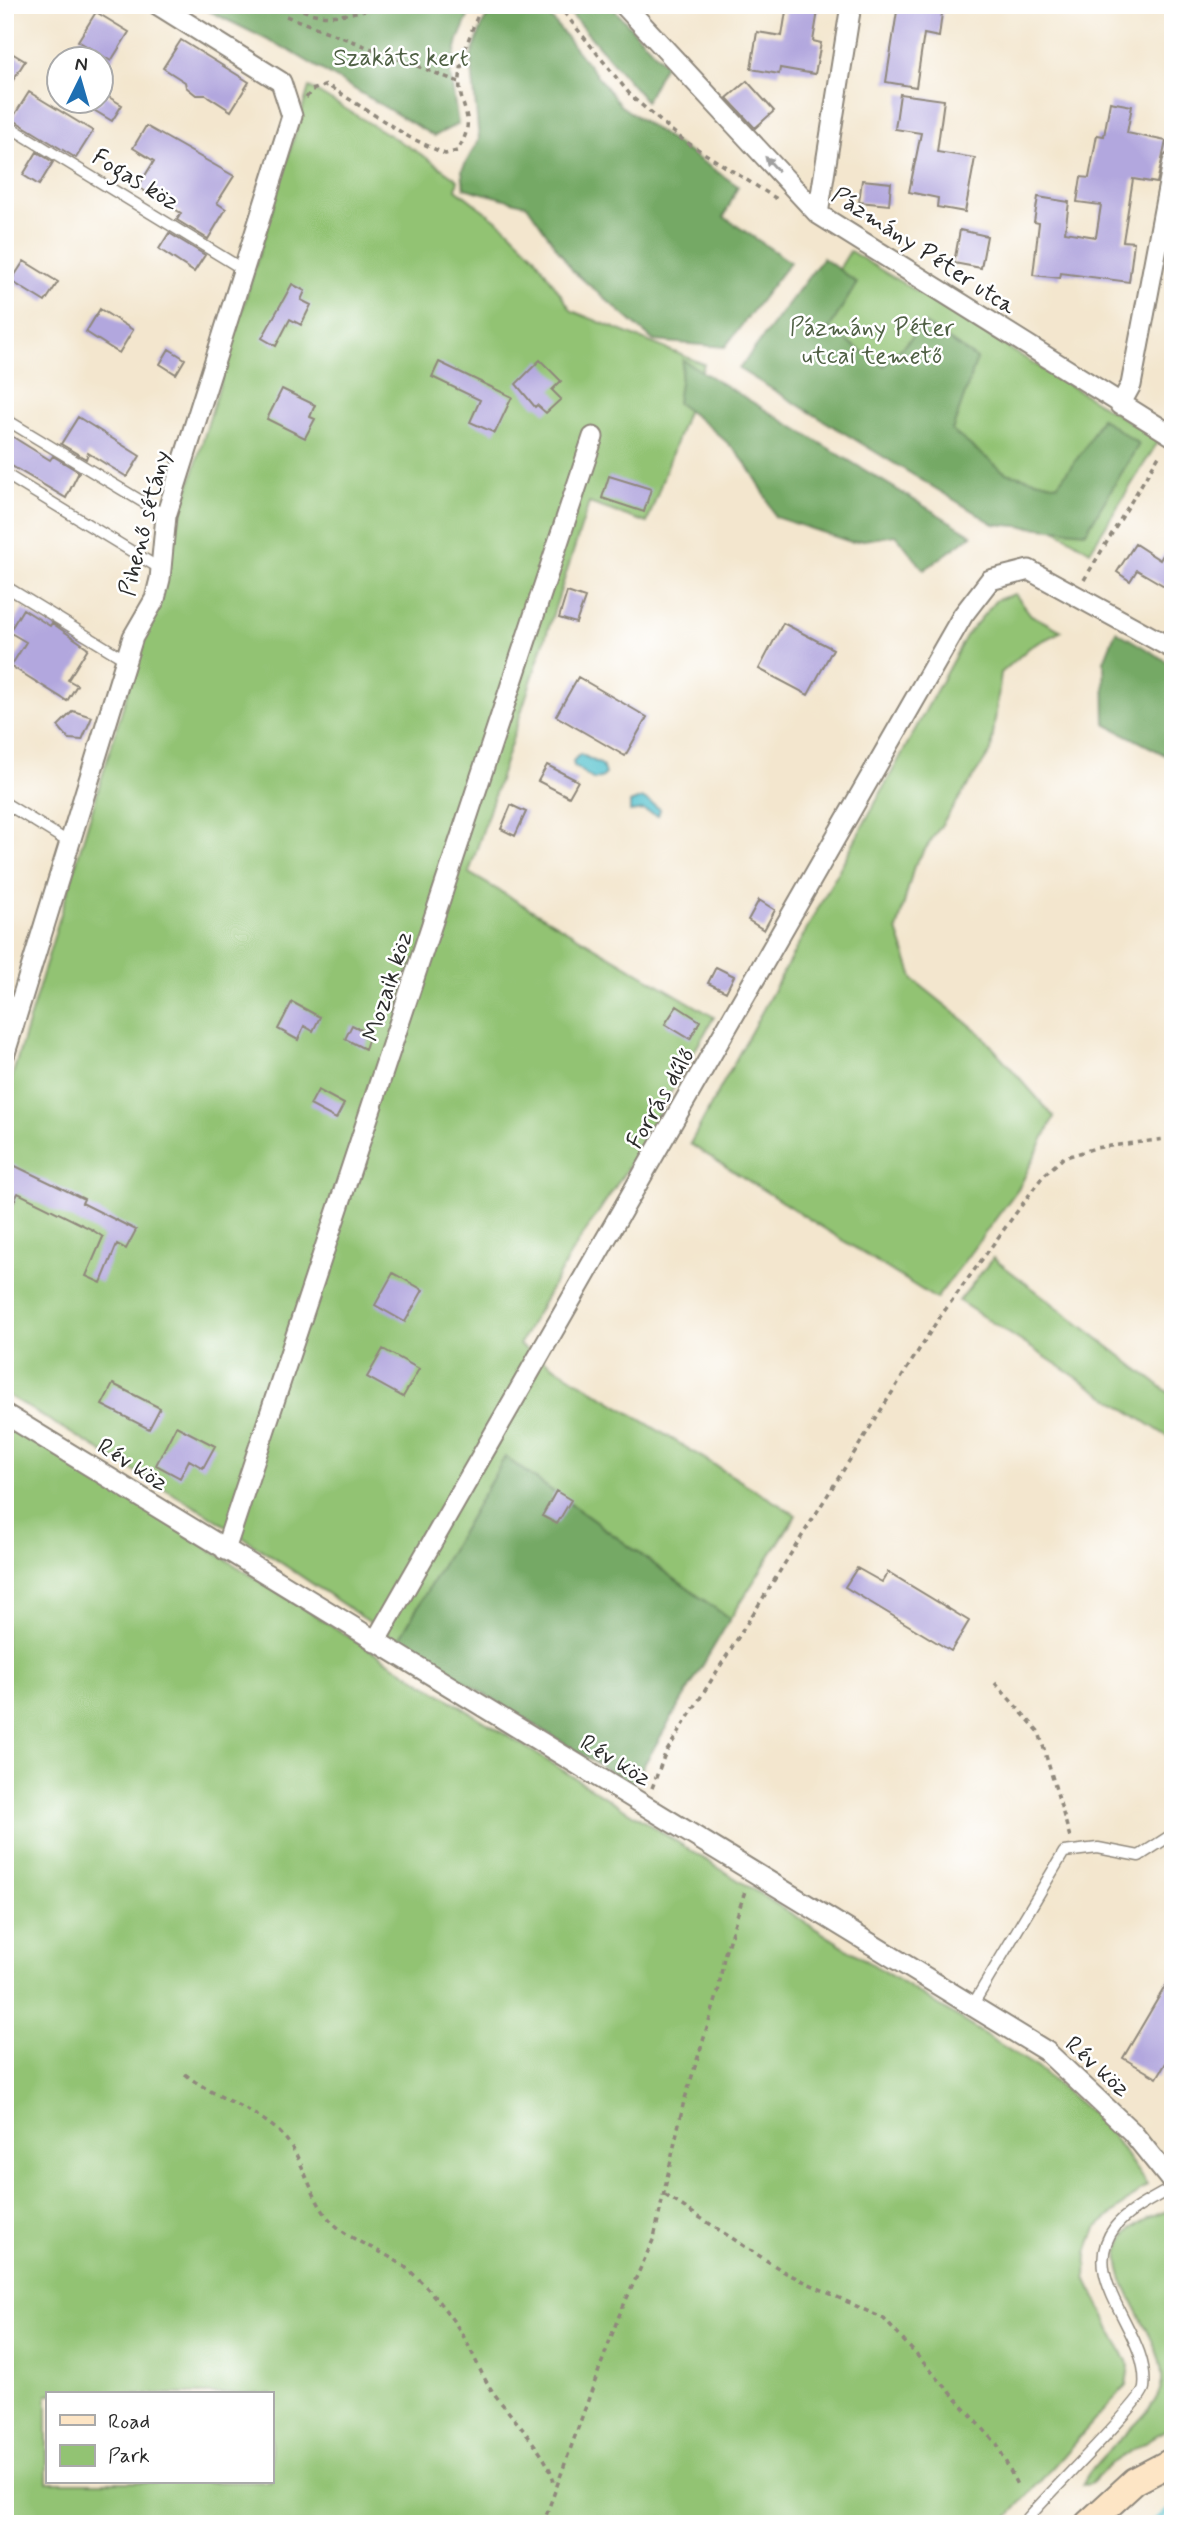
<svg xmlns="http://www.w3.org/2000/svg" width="1178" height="2529" font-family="Mynerve,sans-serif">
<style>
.green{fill:#92c373;stroke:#5e774f;stroke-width:2;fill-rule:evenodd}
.forest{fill:#75a965;stroke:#506a48;stroke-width:2}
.water{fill:#55c2ce;stroke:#40767c;stroke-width:2}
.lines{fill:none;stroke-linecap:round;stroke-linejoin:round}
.stream{stroke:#55c2ce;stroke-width:6}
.building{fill:#b2a7de}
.lane-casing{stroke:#8f887c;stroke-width:13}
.street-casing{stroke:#8f887c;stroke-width:23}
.secondary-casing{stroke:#8f887c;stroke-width:30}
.path{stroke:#8f887c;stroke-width:3.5;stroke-dasharray:5 5;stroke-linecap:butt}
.lane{stroke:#fff;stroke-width:10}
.street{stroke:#fff;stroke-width:19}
.secondary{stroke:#fde5c5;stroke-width:26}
.oneway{fill:#a0a0a0}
.labels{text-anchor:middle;stroke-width:5;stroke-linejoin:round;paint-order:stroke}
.park-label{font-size:24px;fill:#4f6044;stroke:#fff}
.street-label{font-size:24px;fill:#2b2b2b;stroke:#fff}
</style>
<rect width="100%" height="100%" fill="#fff"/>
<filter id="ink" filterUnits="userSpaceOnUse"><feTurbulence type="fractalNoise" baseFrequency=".0143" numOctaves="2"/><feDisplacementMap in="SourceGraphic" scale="14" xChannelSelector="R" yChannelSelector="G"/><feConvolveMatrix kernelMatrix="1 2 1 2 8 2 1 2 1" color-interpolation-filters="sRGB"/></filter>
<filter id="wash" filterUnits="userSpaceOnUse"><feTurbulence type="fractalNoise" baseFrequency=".00686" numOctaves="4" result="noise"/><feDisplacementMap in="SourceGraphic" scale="28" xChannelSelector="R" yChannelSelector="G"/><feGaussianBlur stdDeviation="1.57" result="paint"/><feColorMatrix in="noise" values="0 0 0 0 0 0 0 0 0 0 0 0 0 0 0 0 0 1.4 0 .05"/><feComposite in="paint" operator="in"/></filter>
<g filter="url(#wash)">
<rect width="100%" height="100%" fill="#f3e6ce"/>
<path class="green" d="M 309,87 L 424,156 L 458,180 L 456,189 L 508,229 L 534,255 L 572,311 L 704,364 L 647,523 L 589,503 L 469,873 L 714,1017 L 625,1172 L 570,1255 L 519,1345 L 796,1515 L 730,1619 L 505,1457 L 398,1641 L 214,1518 L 5,1394 L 5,1100 Z
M 850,251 L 1159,440 L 1090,551 L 782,362 Z
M 1015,594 L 1031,615 L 1062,631 L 1030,647 L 1001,673 L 991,751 L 914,866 L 897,930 L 914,980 L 980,1033 L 1054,1117 L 1020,1186 L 936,1299 L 690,1144 L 966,636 L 996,600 Z
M 993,1258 L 1173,1396 L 1173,1440 L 959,1301 Z
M 5,1421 L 1038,2068 L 1104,2124 L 1147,2185 L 1096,2228 L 1087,2253 L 1086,2278 L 1129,2366 L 1126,2385 L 1002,2524 L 5,2524 ZM 47,2394 L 271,2394 L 271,2482 L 47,2482 Z
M 1171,2210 L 1173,2425 L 1110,2464 L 1091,2484 L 1082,2485 C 1100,2447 1158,2417 1162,2382 C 1167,2322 1056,2243 1171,2210 Z"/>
<path class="forest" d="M 197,5 L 473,5 L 458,40 L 450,74 L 458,124 L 434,136 L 288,50 Z
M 495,5 L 536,5 L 551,18 L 621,106 L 738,186 L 724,217 L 790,262 L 725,347 L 654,341 L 573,271 L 527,205 L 464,188 L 462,170 L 479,139 L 471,57 L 483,23 Z
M 563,5 L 610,5 L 665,64 L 646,101 Z
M 823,258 L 857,283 L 829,329 L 884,366 L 925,324 L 977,359 L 952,431 L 1006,473 L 1057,485 L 1085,448 L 1101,418 L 1139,444 L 1086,532 L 994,524 L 739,369 Z
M 683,360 L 972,535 L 924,570 L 896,535 L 851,542 L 775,517 C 751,459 728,439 677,403 Z
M 1116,631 L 1173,665 L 1173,759 L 1105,724 L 1104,661 Z
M 505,1457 L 730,1619 L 632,1785 L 398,1641 Z"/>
<path class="water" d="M 580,754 L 602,765 L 605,774 L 603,777 L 594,780 L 574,766 L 573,761 Z
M 642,798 L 660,809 L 658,816 L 643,810 L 630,812 L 630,803 Z"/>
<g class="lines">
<path class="stream" d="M 1151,2524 L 1173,2509"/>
</g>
<g id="blocks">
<path class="building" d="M 787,5 L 819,5 L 813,41 L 821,43 L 815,74 L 780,68 L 779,74 L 751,69 L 757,32 L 782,36 Z
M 898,5 L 943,5 L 939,37 L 924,34 L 916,87 L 886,82 Z
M 96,12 L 129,32 L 111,61 L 78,41 Z
M 181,40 L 249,82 L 231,111 L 206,95 L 196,95 L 186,87 L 185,82 L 163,68 Z
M 5,49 L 25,61 L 5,93 Z
M 747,81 L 774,111 L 755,128 L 727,98 Z
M 29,92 L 93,131 L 76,158 L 12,119 Z
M 102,93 L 122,105 L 112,121 L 92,109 L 97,102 L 102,102 Z
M 900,94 L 944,100 L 937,152 L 975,158 L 965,212 L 937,207 L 938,198 L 909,192 L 921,133 L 895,129 Z
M 1110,102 L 1132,106 L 1127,133 L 1166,141 L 1157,183 L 1133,179 L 1123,241 L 1134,242 L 1129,282 L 1061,273 L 1060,278 L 1033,275 L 1039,223 L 1034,222 L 1038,197 L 1069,202 L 1065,232 L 1096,237 L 1101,205 L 1077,202 L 1081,177 L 1089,178 L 1097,135 L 1104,136 Z
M 146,126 L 234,176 L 217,203 L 226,209 L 208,239 L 177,220 L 181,213 L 138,187 L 154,161 L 133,148 Z
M 37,152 L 53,162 L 39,185 L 23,175 Z
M 862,180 L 891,183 L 889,205 L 859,202 Z
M 960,230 L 987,236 L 981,268 L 954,263 Z
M 169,233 L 205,255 L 194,272 L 159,249 Z
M 24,261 L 58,282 L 45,302 L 11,281 Z
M 292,284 L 305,291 L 301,300 L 311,305 L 301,325 L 290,319 L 276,346 L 262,338 Z
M 100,309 L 133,330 L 119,353 L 86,332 Z
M 169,349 L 185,359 L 176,374 L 160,364 Z
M 540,360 L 561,381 L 552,390 L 561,399 L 546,413 L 537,405 L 535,407 L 516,384 Z
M 439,362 L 512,397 L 495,433 L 470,422 L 480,400 L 432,377 Z
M 282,389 L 315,405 L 310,417 L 315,419 L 305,438 L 267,419 Z
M 78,417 L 140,456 L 127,477 L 88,453 L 86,459 L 61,444 Z
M 5,432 L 50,460 L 53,456 L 79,472 L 66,498 L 5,462 Z
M 609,476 L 651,489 L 644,512 L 602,498 Z
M 1173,538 L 1173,591 L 1137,570 L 1130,581 L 1117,572 L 1135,544 L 1160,560 Z
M 567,592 L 585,598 L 576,623 L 559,618 Z
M 23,609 L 50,626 L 52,623 L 88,648 L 68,680 L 77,685 L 67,701 L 11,666 L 26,642 L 9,632 Z
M 783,623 L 833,649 L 808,695 L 759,669 Z
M 578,677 L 647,717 L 625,756 L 556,716 Z
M 73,711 L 92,717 L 82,740 L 69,739 L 58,726 Z
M 547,765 L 578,781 L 569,797 L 538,781 Z
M 511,805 L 526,812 L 515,836 L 501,829 Z
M 759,900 L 775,910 L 764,930 L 748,920 Z
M 716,967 L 734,976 L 726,992 L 708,983 Z
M 292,1002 L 320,1017 L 313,1031 L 304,1026 L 298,1040 L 278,1029 Z
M 677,1006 L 700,1021 L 690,1039 L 665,1024 Z
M 352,1025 L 370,1034 L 365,1049 L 345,1039 Z
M 318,1090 L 344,1104 L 336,1119 L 310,1105 Z
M 5,1161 L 84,1199 L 82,1203 L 136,1230 L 126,1249 L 117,1244 L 101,1283 L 86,1276 L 103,1237 L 91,1229 L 18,1193 L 5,1221 Z
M 393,1273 L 423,1290 L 405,1322 L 375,1305 Z
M 383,1349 L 419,1369 L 403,1397 L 367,1377 Z
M 113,1384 L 160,1408 L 149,1429 L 102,1405 Z
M 176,1426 L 215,1446 L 203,1468 L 189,1460 L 180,1478 L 156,1465 Z
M 556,1491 L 571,1500 L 557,1524 L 542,1516 Z
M 857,1568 L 882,1582 L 888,1572 L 969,1621 L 951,1651 L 845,1587 Z
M 1173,1973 L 1173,2051 L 1157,2078 L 1123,2058 Z"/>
</g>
</g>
<g filter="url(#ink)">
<use href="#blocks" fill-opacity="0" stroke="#8f887c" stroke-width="2"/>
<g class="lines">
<g class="lane-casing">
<path id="lane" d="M 5,124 L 244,270
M 5,419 L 166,516
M 5,474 L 159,568
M 5,586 L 126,660
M 5,803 L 70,843
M 972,2006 L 1064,1852 L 1098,1848 L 1139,1856 L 1173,1834
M 1023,2524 C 1041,2500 1142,2403 1144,2388 C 1151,2332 1075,2279 1115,2227 C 1128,2210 1155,2198 1173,2187"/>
</g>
<g class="street-casing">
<path id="street" d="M 624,5 L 818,214 L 1173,436
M 818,214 L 851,5
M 1120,405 L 1131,385 L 1173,162
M 5,1053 L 133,637 L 155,599 L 160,579 L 166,516 L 292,116 L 281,82 L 158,5
M 5,1414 L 1046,2051 L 1132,2132 L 1173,2183
M 225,1550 L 593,437
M 375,1642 L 963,615 L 990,580 L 1029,570 L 1173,649"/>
</g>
<g class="secondary-casing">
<path id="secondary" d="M 1088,2524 L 1135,2481 L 1173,2461"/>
</g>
<path class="path" d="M 294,5 C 321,24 353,13 383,5
M 558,5 L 632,97 L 683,140 L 777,199
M 286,16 L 459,82
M 306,98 L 312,90 L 327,85 L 409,137 L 445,154 L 457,151 C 480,116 457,110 460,78 C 462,52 472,30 482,5
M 1084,580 L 1161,452
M 995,1683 L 1039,1732 L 1070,1837
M 652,1788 L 665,1754 L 937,1321 L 1043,1176 L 1063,1158 L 1095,1148 L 1173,1138
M 185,2074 C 213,2097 248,2106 276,2129 C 303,2152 306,2188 326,2215 C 347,2243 385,2249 410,2271 C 429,2288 447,2311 461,2332 C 472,2350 479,2371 491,2389 C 506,2412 554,2460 554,2485
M 665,2195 L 786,2273 L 884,2319 L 997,2444 L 1018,2487
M 543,2524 L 618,2318 L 654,2238 L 683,2105 L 718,1993 L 724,1956 L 746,1888"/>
<use href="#lane" class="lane"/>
<use href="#street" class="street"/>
<use href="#secondary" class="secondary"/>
</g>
<defs><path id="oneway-solid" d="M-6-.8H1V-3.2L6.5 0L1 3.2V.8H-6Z" transform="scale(1.75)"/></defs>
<use class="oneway" href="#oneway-solid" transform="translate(772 164) rotate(-133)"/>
</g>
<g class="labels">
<g class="park-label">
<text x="401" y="65">Szakáts kert</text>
<text x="872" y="335">Pázmány Péter<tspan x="872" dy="28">utcai temető</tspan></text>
</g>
<g class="street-label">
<text transform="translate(136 179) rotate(31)" y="8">Fogas köz</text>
<text transform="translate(924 250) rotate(33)" y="8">Pázmány Péter utca</text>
<text transform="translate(144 523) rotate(-76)" y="8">Pihenő sétány</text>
<text transform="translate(387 986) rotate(-72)" y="8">Mozaik köz</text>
<text transform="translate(660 1098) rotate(-60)" y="8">Forrás dűlő</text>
<text transform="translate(133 1464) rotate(32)" y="8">Rév köz</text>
<text transform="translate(616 1760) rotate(31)" y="8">Rév köz</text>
<text transform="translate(1098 2066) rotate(42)" y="8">Rév köz</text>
</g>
</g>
<rect width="1178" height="2529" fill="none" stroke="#fff" stroke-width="28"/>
<rect x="46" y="2392" width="228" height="91" fill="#ffffff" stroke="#aaaaaa" stroke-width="2"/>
<rect x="60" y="2415" width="35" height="10" fill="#fde5c5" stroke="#aaaaaa" stroke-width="2"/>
<text x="108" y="2428" font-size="21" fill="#2b2b2b">Road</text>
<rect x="60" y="2445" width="35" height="21" fill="#92c373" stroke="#aaaaaa" stroke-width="2"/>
<text x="108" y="2462" font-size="21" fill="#2b2b2b">Park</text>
<g transform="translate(80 80) rotate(5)"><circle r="33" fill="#ffffff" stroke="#aaaaaa" stroke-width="2"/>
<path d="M0-5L12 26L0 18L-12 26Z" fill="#1f6fb2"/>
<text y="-10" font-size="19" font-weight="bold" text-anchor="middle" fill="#2b2b2b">N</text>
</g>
</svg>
